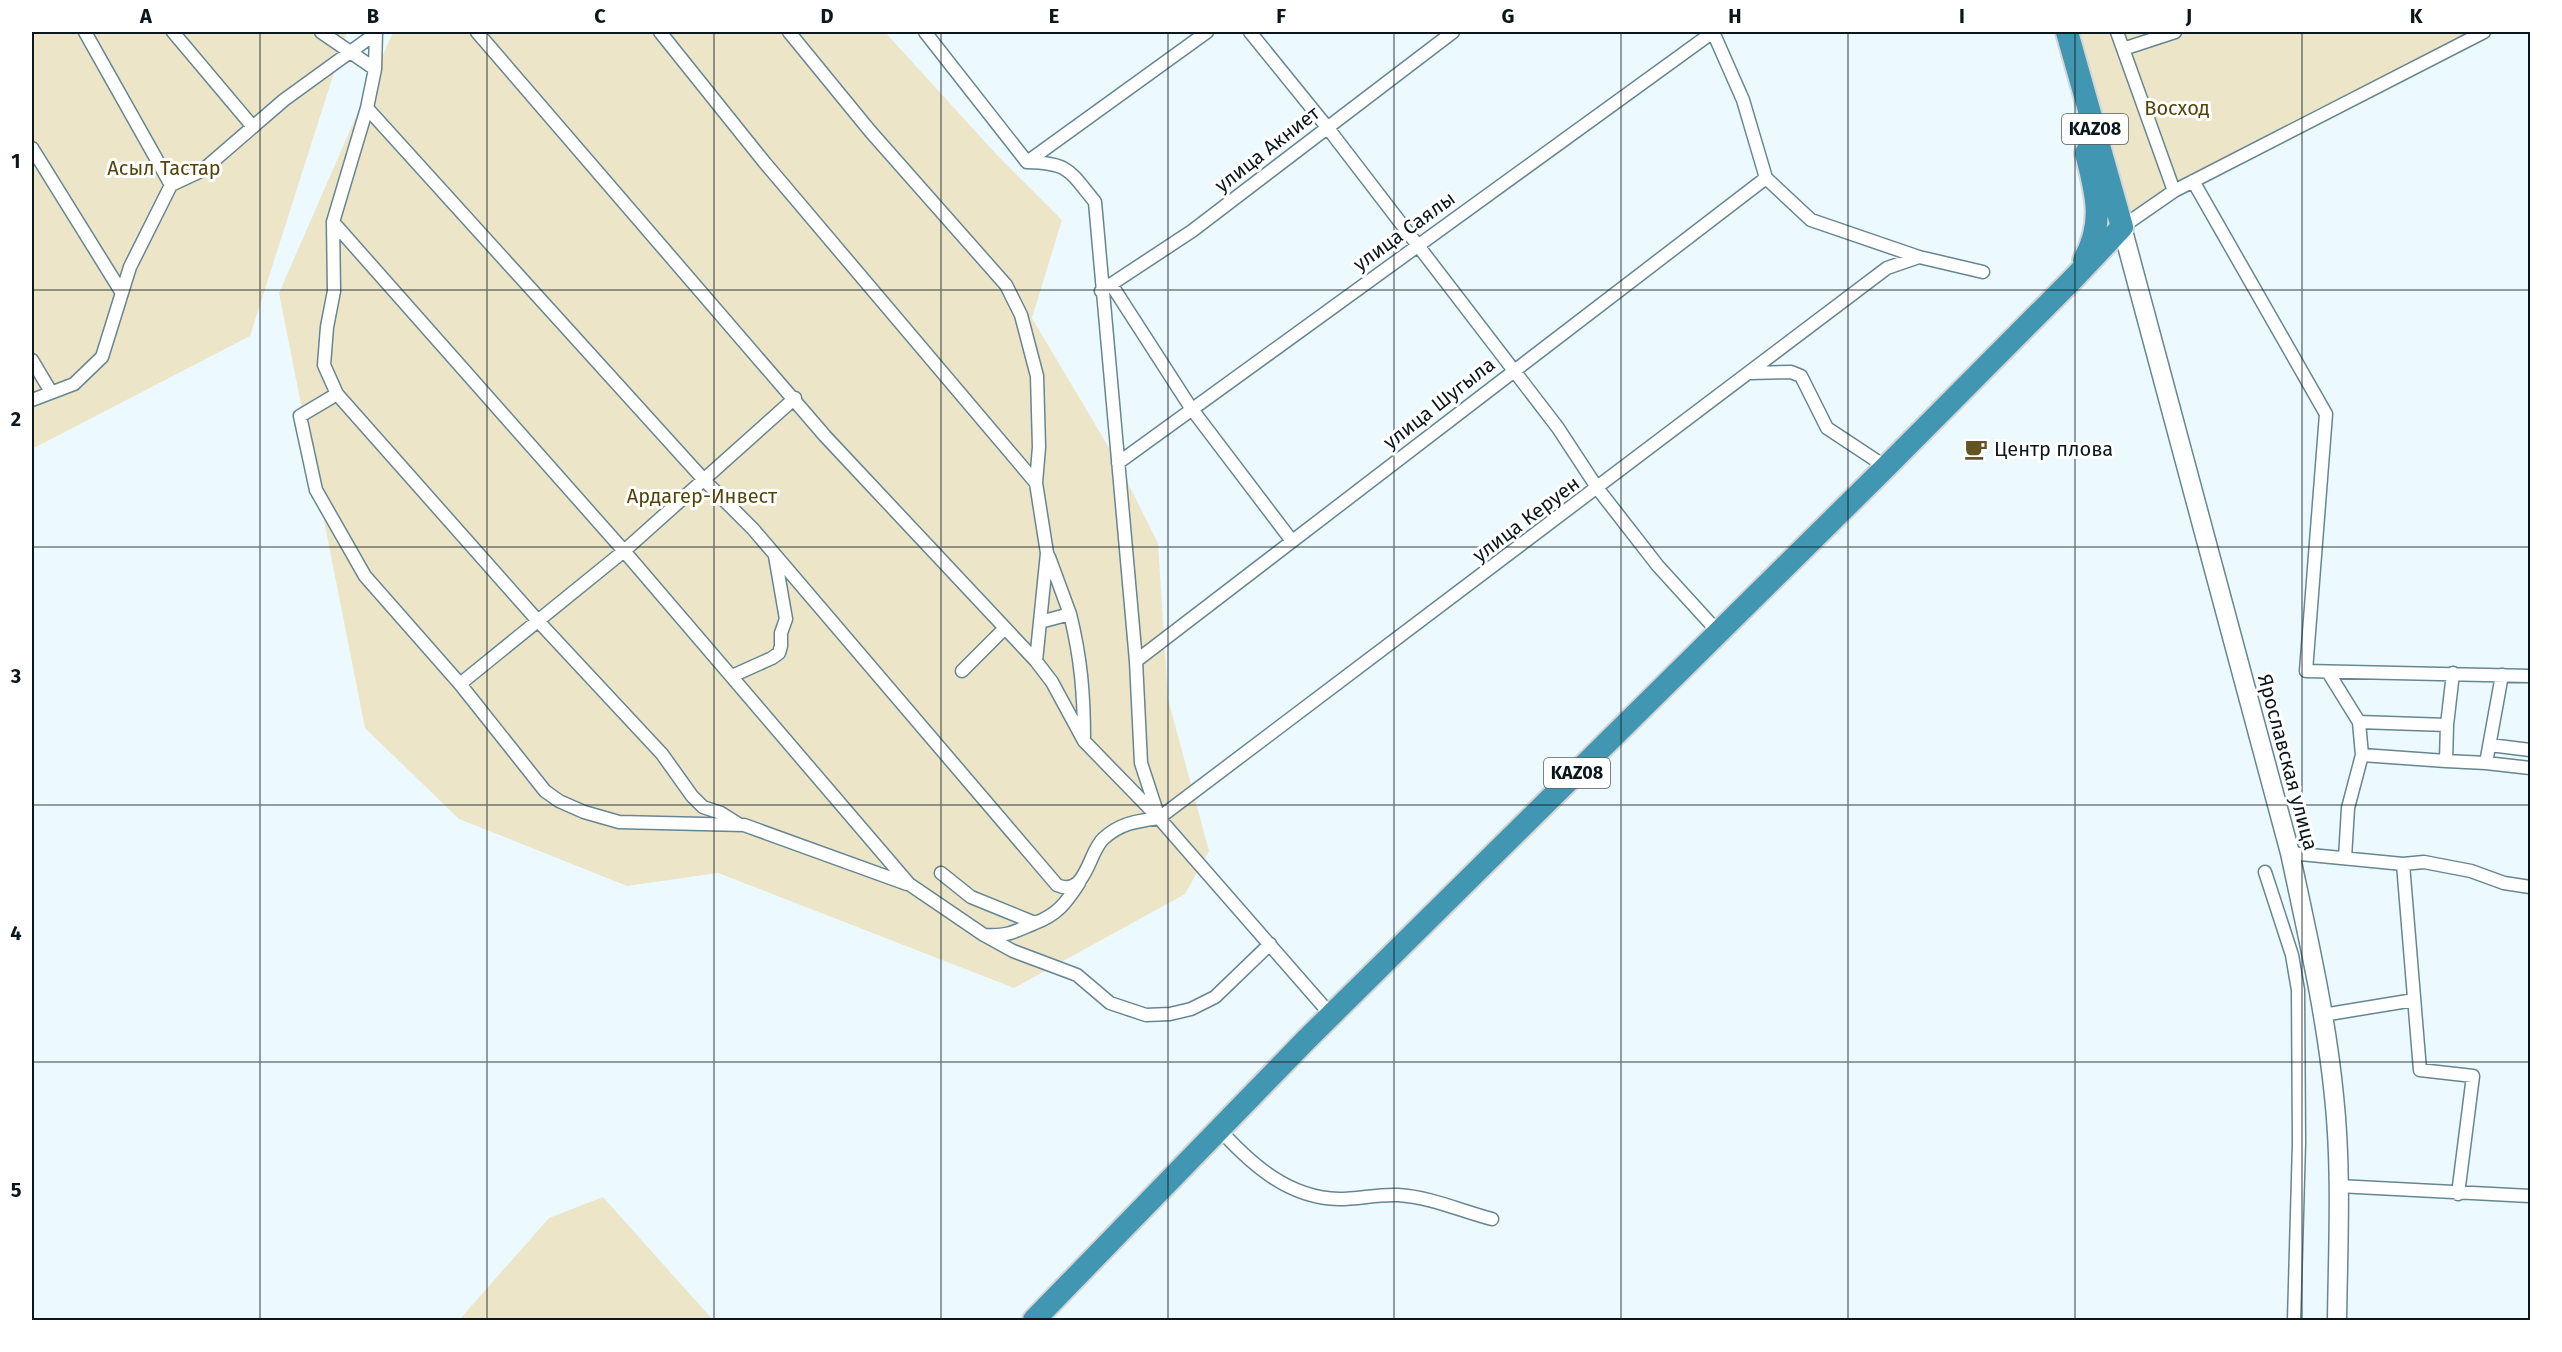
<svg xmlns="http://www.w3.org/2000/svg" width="2562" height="1352" font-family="'Fira Sans',sans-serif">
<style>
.green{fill:#ede5c8}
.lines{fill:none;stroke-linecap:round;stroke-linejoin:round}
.street-casing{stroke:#668691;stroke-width:15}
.secondary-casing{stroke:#668691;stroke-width:21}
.highway-casing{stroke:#d3d5d6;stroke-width:26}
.street{stroke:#fff;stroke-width:12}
.secondary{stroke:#fff;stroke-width:18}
.highway{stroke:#4196b1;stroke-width:22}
.grid{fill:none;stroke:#0b171c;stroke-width:1.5;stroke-opacity:0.55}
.labels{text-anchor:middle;stroke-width:6;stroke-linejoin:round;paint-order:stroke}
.shield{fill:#fff;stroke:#545d60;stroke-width:1.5}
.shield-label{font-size:18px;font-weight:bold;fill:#0b171c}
.park-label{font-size:20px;fill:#534409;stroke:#fff}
.street-label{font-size:20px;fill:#0b171c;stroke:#fff}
.poi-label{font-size:20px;fill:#0b171c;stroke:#fff;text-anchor:start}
.neatline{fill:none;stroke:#0b171c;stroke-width:2}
.grid-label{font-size:20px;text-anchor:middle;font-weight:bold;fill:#0b171c}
</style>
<rect width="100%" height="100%" fill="#ecfaff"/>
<path class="green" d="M 32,32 L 347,32 L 250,336 L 32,449 Z
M 393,32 L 885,32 L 997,155 L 1062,220 L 1032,318 L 1118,463 L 1158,543 L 1168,699 L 1209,851 L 1185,894 L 1014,988 L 718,873 L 627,886 L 459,819 L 365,728 L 279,293 Z
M 2076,32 L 2497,32 L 2203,180 L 2130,228 Z
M 603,1197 L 713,1320 L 459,1320 L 549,1218 Z"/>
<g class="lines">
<g class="street-casing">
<path id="street" d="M 173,32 L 253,127
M 321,32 L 375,69
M 477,32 L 825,436 L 1036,661 L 1052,682 L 1084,741 L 1156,815
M 660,32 L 765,163 L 1036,483
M 789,32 L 870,131 L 1006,285 L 1021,315 L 1037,376 L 1039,447 L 1036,483 L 1047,553 L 1036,661
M 925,32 L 1027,162 C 1069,163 1069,170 1095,202 L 1136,661 L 1141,763 L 1159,818 L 1331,1015
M 1250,32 L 1327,127 L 1558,428 L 1598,489 L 1658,566 L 1719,633
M 1713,32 L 1743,100 L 1766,178 L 1811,220 L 1919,257 L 1983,272
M 2117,32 L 2174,191
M 2123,49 L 2175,32
M 367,108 L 705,481 L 753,529 L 1057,885 C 1086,898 1088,853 1103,839 C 1120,823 1137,821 1159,818 L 1887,268 L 1919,257
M 32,148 L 122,293
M 1027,162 L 1207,32
M 2193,181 L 2326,414 L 2306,671 L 2530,676
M 171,185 L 203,170 L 284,100 L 375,34
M 333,222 L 367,108 L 375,69 L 376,32
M 2122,227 L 2174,191 L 2484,32
M 1111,284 L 1191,408 L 1292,541
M 1101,291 L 1192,231 L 1453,32
M 32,360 L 51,392
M 1749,373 L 1791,372 L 1801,376 L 1827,428 L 1886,467
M 337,394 L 300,416 L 316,490 L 365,576 L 460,684 L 545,791 L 559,801 L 584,812 L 619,822 L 744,825 L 907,884
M 32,400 L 74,384 L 102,357 L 130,267 L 171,185 L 85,32
M 1118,463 L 1713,32
M 1049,557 L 1070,614
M 1040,622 L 1070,614 C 1081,658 1084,695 1084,740
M 1136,661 L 1766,178
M 962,671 L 1005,628
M 2328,672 L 2359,722 L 2362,755 L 2446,761
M 2453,673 L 2447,725 L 2446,761 L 2486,763
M 2502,675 L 2486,763 L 2530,768
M 732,676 L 772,658 L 779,653 L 781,646 L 781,633 L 786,619 L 775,556
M 460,684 L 624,551 L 795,398
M 2359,722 L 2447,725
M 2490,745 L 2530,750
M 740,825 L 721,813 L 703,807 L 692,796 L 662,754 L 538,621 L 337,394 L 324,365 L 327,327 L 334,291 L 333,222 L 624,551 L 909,884 L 984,935 L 1013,951 L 1077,975 L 1110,1003 L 1146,1015 L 1170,1014 L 1191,1009 L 1215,997 L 1270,944
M 2290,853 L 2403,864 L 2420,1070 L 2473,1076 L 2458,1194
M 2345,858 L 2348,808 L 2362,755
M 2403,864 L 2424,862 L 2471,871 L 2504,883 L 2530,887
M 2265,872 L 2292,955 L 2298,990 L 2299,1143 L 2294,1320
M 941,873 L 971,897 L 1035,923
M 985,935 C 1010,936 1013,932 1035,923 C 1057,915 1066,903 1079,883
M 2323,1015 L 2414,1000
M 1219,1129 C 1251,1164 1288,1198 1339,1199 C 1359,1199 1378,1194 1398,1195 C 1431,1197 1461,1211 1492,1219
M 2338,1186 L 2530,1196"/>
</g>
<g class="secondary-casing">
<path id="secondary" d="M 2122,227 L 2290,853 C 2307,933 2326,1014 2334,1096 C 2342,1170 2338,1246 2337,1320"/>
</g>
<g class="highway-casing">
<path id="highway" d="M 2084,260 C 2105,222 2096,193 2086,153
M 1034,1320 L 1307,1039 L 1886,467 L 2074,278 L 2122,227 L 2067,32"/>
</g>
<use href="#street" class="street"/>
<use href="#secondary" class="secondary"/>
<use href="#highway" class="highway"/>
</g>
<path class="grid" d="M 260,32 L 260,1320M 487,32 L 487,1320M 714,32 L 714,1320M 941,32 L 941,1320M 1168,32 L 1168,1320M 1394,32 L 1394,1320M 1621,32 L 1621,1320M 1848,32 L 1848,1320M 2075,32 L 2075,1320M 2302,32 L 2302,1320M 32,290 L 2530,290M 32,547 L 2530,547M 32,805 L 2530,805M 32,1062 L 2530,1062"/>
<defs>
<g id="cafe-bare" transform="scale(1.8)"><path d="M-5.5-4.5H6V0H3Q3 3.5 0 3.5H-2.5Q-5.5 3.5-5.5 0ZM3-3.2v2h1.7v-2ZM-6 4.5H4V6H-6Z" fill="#635522" stroke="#fff" stroke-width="2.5" paint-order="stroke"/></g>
</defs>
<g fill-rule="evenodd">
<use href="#cafe-bare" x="1976" y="449"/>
</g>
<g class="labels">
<g class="shield">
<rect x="2062" y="114" width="66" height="30" rx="4.5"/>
<rect x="1544" y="758" width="66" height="30" rx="4.5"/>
</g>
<g class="shield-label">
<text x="2095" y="135">KAZ08</text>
<text x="1577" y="779">KAZ08</text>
</g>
<g class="park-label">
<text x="2177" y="115">Восход</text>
<text x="164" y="175">Асыл Тастар</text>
<text x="702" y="503">Ардагер-Инвест</text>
</g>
<g class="street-label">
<text transform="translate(1267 149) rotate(-38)" y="7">улица Акниет</text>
<text transform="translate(1404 231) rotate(-36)" y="7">улица Саялы</text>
<text transform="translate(1439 403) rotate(-38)" y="7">улица Шугыла</text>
<text transform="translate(1526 519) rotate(-37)" y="7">улица Керуен</text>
<text transform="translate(2288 762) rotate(75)" y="7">Ярославская улица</text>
</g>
<g class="poi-label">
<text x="1994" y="456">Центр плова</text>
</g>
</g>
<rect width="2562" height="1352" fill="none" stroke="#ffffff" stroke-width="66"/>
<rect x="33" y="33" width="2496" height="1286" class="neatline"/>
<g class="grid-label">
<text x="146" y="23">A</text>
<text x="373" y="23">B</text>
<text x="600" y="23">C</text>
<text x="827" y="23">D</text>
<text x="1054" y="23">E</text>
<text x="1281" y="23">F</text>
<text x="1508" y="23">G</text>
<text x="1735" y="23">H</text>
<text x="1962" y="23">I</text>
<text x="2189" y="23">J</text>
<text x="2416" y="23">K</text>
<text x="16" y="168">1</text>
<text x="16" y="426">2</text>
<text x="16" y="683">3</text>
<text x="16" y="940">4</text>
<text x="16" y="1197">5</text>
</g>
</svg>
